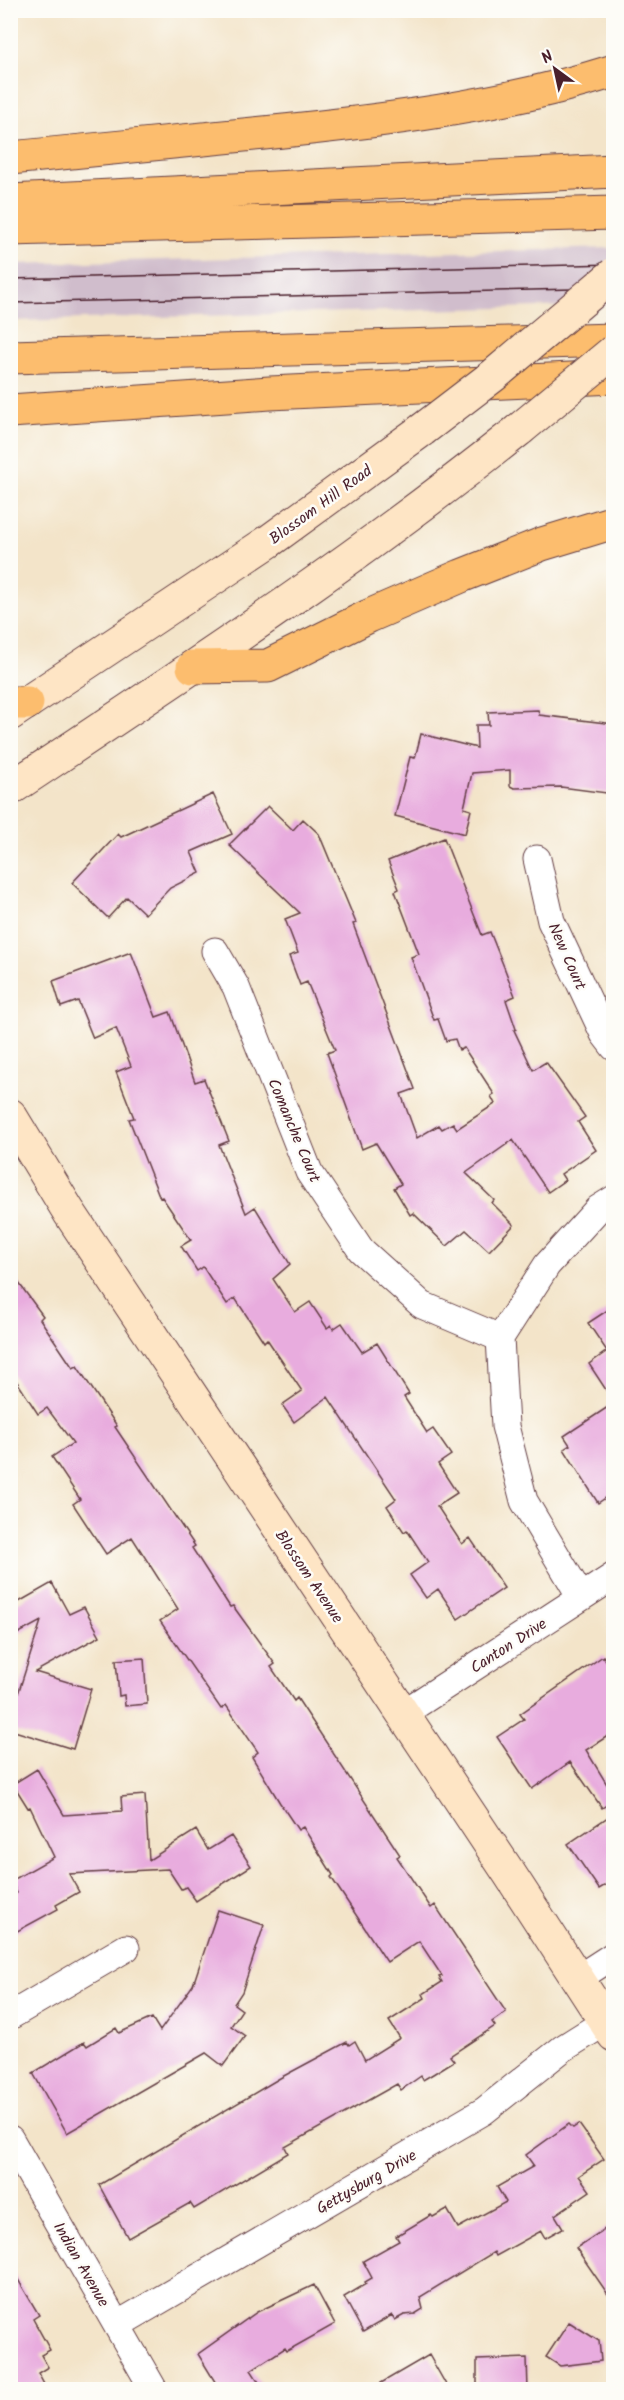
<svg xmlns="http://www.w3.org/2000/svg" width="624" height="2400" font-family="Kalam,sans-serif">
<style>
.industrial{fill:#d0bdcc}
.building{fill:#e8acde}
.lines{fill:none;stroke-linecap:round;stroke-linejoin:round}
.street-casing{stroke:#633d43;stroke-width:29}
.secondary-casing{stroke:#633d43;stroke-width:35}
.highway-casing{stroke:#633d43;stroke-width:35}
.street{stroke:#fff;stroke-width:27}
.secondary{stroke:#fee5c5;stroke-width:33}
.highway{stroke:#fcbd6e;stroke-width:33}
.tram{stroke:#4a1f2b;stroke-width:1.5}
.secondary-bridge-casing{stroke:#633d43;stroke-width:35;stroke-linecap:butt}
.secondary-bridge{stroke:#fee5c5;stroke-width:33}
.labels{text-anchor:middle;stroke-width:5;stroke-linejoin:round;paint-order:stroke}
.street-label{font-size:16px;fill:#4a1f2b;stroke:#fdfcf7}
</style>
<rect width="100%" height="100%" fill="#fdfcf7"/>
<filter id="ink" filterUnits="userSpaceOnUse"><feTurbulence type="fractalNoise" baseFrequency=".0167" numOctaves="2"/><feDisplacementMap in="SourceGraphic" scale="12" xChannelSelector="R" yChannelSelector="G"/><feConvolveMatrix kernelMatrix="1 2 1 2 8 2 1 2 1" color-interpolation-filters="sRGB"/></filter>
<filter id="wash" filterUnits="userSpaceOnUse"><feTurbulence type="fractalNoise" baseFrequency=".008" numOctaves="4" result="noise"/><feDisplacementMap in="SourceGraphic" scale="24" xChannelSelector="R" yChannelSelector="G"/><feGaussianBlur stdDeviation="1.35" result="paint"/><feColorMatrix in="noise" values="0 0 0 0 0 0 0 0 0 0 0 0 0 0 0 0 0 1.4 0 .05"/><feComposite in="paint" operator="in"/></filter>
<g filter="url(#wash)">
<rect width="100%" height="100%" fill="#f3e4c9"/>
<path class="industrial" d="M 613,248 L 613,305 L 11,321 L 10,264 Z"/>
<g id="blocks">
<path class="building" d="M 538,710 L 539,715 L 614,724 L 614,794 L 561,787 L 514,788 L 510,786 L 510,770 L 472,773 L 464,808 L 471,810 L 465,834 L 395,816 L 410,757 L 415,758 L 421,734 L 477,748 L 476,725 L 489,725 L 488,712 Z
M 213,794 L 232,834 L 191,852 L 200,873 L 170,888 L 145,914 L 127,897 L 108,918 L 72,883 L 118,834 L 121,837 Z
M 268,806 L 293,830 L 303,819 L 319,834 L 356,923 L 353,924 L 415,1089 L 401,1094 L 417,1138 L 439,1125 L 442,1129 L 453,1123 L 457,1129 L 495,1104 L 491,1096 L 494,1094 L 464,1048 L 459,1050 L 455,1039 L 446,1041 L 438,1019 L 434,1020 L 411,957 L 419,954 L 395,891 L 399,889 L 388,861 L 444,838 L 482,935 L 490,932 L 504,967 L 515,996 L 506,1000 L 516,1029 L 514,1030 L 533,1070 L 546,1062 L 585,1117 L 578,1122 L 596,1150 L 561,1174 L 565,1180 L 548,1192 L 513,1140 L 466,1173 L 494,1200 L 492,1203 L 514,1225 L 489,1251 L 466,1230 L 447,1246 L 413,1213 L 410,1215 L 394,1188 L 401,1184 L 376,1143 L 362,1149 L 327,1053 L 335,1050 L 307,982 L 300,985 L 289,956 L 298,953 L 285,919 L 300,913 L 229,845 Z
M 131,952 L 156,1017 L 170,1012 L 195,1082 L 204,1079 L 229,1141 L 219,1145 L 246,1213 L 255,1207 L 290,1264 L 273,1279 L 295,1312 L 310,1302 L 327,1328 L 331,1325 L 333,1329 L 342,1323 L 362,1352 L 377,1343 L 409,1394 L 404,1397 L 427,1433 L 433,1429 L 451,1455 L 438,1464 L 457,1493 L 437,1506 L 462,1544 L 470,1538 L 504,1588 L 458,1619 L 438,1589 L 426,1598 L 410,1575 L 428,1562 L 407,1530 L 404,1532 L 387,1506 L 396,1499 L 328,1397 L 294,1422 L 282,1405 L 302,1391 L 267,1339 L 264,1342 L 235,1298 L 227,1304 L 203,1267 L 197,1271 L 181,1246 L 191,1240 L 162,1197 L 160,1198 L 129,1119 L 134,1118 L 116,1072 L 131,1066 L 116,1028 L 93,1038 L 78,1001 L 61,1007 L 53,981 Z
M 10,1271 L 43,1316 L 40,1319 L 73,1368 L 77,1366 L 117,1426 L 115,1427 L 195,1546 L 192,1548 L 230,1607 L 233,1606 L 275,1664 L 271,1667 L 294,1701 L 297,1698 L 400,1855 L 397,1857 L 431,1908 L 435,1905 L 506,2012 L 492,2022 L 495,2026 L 450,2056 L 454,2061 L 433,2074 L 423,2080 L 421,2076 L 401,2090 L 397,2084 L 285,2147 L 288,2153 L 194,2209 L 190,2203 L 128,2238 L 99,2185 L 280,2078 L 347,2042 L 349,2045 L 355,2041 L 365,2060 L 400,2038 L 389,2021 L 425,1998 L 423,1994 L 442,1982 L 439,1977 L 442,1976 L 419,1941 L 387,1962 L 331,1877 L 333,1875 L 303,1827 L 298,1830 L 280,1803 L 252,1757 L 258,1752 L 226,1705 L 221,1709 L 160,1621 L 178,1609 L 132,1537 L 106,1554 L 73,1504 L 80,1499 L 52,1457 L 73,1443 L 47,1408 L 38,1414 L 10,1371 Z
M 614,1306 L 614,1402 L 589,1364 L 607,1351 L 588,1323 Z
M 614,1403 L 614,1492 L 598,1503 L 564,1449 L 570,1445 L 564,1436 Z
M 52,1583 L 69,1614 L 84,1607 L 100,1636 L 35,1672 L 91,1689 L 73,1749 L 11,1730 L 16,1714 L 12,1713 L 41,1621 L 10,1638 L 10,1607 Z
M 603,1656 L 614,1672 L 614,1732 L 586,1750 L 614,1796 L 614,1800 L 602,1808 L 570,1762 L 532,1789 L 497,1737 L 524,1719 L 520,1714 Z
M 144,1658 L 147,1704 L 125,1706 L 124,1695 L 119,1696 L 116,1660 Z
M 37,1769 L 64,1815 L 122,1811 L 121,1797 L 145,1795 L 149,1860 L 196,1830 L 208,1850 L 231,1836 L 251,1866 L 196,1901 L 186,1887 L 181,1889 L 168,1869 L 69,1874 L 79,1892 L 56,1905 L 58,1909 L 10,1935 L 10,1897 L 17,1893 L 11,1881 L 54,1857 L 30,1807 L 28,1808 L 13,1784 Z
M 614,1813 L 614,1880 L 599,1889 L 568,1844 Z
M 218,1910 L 264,1925 L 242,1992 L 234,2004 L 242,2010 L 231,2026 L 245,2036 L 223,2066 L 206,2053 L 67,2133 L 33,2073 L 84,2042 L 87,2046 L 116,2028 L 119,2033 L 152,2018 L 160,2031 L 193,1985 Z
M 569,2124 L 573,2128 L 579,2124 L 604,2159 L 579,2176 L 590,2191 L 555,2215 L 563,2228 L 545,2238 L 541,2231 L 496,2256 L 494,2252 L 420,2297 L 423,2309 L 415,2314 L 404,2315 L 395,2320 L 392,2315 L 363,2332 L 344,2297 L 366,2284 L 365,2282 L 372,2278 L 363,2261 L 399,2241 L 396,2236 L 431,2215 L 433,2217 L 447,2209 L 458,2228 L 506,2202 L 497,2187 L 534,2166 L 526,2155 Z
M 614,2223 L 614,2303 L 576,2248 Z
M 10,2266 L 39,2315 L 33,2319 L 50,2350 L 41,2355 L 48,2367 L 38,2373 L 47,2390 L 10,2390 Z
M 314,2285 L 335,2324 L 287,2351 L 285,2348 L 251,2370 L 264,2390 L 220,2390 L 198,2354 L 257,2312 Z
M 569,2322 L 599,2341 L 601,2361 L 560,2366 L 546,2357 Z
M 429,2355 L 449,2390 L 369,2390 Z
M 527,2358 L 528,2390 L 477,2390 L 477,2360 Z"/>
</g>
</g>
<g filter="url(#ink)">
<use href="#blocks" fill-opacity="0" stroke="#633d43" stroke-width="1.5"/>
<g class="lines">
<g class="street-casing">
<path id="street" d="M 537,859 L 551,921 L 604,1034 L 614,1047
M 215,951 L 236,987 L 309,1172 L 361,1250 L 422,1305 L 500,1338
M 581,1597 L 524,1501 L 505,1426 L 500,1338 L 547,1265 L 598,1209 L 614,1199
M 402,1714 L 614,1576
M 577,1979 L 614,1955
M 10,2016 L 126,1948
M 10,2139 L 154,2390
M 117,2325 L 484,2111 L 562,2049 L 605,2022"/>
</g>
<g class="secondary-casing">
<path id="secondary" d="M 10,714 L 268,542 L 422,430
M 10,789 C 183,674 357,560 520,429
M 10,1115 L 69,1212 L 509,1873 L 614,2035"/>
</g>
<g class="highway-casing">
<path id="highway" d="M 10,158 C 95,150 180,141 264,133 C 383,121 499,107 614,71
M 10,201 L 614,171
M 10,229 L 614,213
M 10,357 L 614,340
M 10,411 L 270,393 L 614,377
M 193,667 L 268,666 L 369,616 L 461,576 L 542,544 L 614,522
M 10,703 L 27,703"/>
</g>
<use href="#street" class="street"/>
<use href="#secondary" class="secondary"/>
<use href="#highway" class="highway"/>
<path class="tram" d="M 10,279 L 614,264
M 10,303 L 614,288"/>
<g class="secondary-bridge-casing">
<path id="secondary-bridge" d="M 520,429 L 614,351
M 422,430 L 494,375 L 614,274"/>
</g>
<use href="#secondary-bridge" class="secondary-bridge"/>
</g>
</g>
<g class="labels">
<g class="street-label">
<text transform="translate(320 504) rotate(-36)" y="6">Blossom Hill Road</text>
<text transform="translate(568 956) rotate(66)" y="6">New Court</text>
<text transform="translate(295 1130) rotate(67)" y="6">Comanche Court</text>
<text transform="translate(310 1576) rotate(56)" y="6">Blossom Avenue</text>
<text transform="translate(508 1645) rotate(-33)" y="6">Canton Drive</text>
<text transform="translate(366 2181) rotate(-30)" y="6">Gettysburg Drive</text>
<text transform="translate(82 2264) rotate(60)" y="6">Indian Avenue</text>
</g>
</g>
<rect width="624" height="2400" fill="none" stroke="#fdfcf7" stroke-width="36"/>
<g transform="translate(555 69) rotate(327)" stroke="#fdfcf7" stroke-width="4.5" paint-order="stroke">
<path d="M0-4.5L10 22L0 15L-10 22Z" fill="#4a1f2b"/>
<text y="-9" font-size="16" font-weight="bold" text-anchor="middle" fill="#4a1f2b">N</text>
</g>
</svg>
